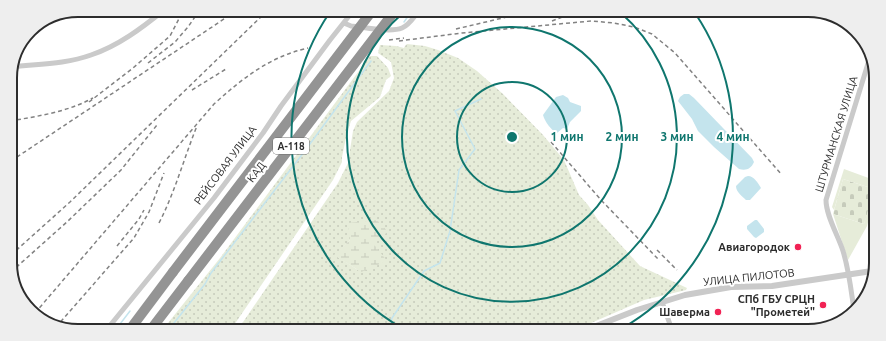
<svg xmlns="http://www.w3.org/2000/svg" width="886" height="341" font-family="Ubuntu,sans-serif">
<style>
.grass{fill:url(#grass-dots);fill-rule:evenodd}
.wetland{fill:url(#wetland-marsh)}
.cemetery{fill:url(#cemetery-stones)}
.park{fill:#e6ecd9}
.water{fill:#c4e4ed}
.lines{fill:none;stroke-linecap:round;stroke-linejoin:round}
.stream{stroke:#c4e4ed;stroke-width:1.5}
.minor{stroke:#cacaca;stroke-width:5}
.tertiary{stroke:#cacaca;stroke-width:6}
.motorway{stroke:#949494;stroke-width:10}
.rail{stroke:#828282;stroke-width:1.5;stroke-dasharray:4 3;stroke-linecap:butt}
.motorway-bridge{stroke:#949494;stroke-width:10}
.ring{fill:none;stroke:#0f766e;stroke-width:2}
.poi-dot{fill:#f12254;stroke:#fff;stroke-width:1.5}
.labels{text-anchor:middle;stroke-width:4;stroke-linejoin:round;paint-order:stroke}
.shield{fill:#fff;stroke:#6c6c6c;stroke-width:1}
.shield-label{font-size:10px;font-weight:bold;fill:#2d2d2d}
.street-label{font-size:11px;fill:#2d2d2d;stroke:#fff}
.poi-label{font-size:11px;font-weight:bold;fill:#2d2d2d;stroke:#fff;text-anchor:end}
.rim{fill:none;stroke:#2d2d2d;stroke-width:2}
.centre{fill:#0f766e;stroke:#fff;stroke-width:2}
.ring-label{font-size:12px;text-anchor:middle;font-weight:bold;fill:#0f766e;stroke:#fff;stroke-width:4;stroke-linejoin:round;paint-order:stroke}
</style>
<defs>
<pattern id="grass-dots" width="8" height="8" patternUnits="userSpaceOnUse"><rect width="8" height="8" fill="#e6ecd9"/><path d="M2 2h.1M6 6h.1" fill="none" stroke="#c6cbbb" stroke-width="1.8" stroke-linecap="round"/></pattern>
<pattern id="wetland-marsh" width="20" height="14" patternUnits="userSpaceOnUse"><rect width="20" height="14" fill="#e6ecd9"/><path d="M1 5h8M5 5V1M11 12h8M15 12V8" fill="none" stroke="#c6cbbb"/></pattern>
<pattern id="cemetery-stones" width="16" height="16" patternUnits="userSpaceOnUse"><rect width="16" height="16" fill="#e6ecd9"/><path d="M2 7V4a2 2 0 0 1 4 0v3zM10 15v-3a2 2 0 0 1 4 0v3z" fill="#c6cbbb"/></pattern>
</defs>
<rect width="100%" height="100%" fill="#fff"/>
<path class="grass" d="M 407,44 L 425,46 L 438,50 L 458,58 L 477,71 L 503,94 L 543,135 L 564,160 L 579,195 L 588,205 L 598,220 L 640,266 L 687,288 L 686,290 L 644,300 L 575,330 L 239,328 L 338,183 L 348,163 L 353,131 L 357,122 L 389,91 L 394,78 L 391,62 L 378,53 L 380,45 L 396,46 L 404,48 L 405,46 ZM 350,240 L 358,270 L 335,255 Z
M 370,56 L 377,56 L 388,68 L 391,76 L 386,80 L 380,97 L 351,121 L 347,133 L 342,157 L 342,162 L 333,180 L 232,328 L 164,328 L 220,258 Z"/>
<path class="wetland" d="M 377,220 L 388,232 L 372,242 L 387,261 L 359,273 L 358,270 L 334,255 L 350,240 L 348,223 Z"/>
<path class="cemetery" d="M 843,179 L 874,189 L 874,194 L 864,224 L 833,214 Z"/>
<path class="park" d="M 844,169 L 874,180 L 874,189 L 843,179 L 834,210 L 832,207 Z
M 868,210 L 871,211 L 867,226 L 848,260 L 833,214 L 864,224 Z"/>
<path class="water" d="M 684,94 L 689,94 L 694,98 L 752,158 L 754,162 C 751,169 746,171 739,169 L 714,147 L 698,131 L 692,119 L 678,101 L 680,97 Z
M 563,95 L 568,98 L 570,102 L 581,106 L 581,111 L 570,122 L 567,129 L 563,128 L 557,133 C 551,130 545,122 543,115 L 556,97 Z
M 748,176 C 754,176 758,183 761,188 L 750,200 L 746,200 C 742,196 736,192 736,186 L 745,177 Z
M 755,220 L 757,220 L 764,229 L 764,232 L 756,238 L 754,237 L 747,229 L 747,226 Z"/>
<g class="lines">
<path class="stream" d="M 404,22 L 411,12
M 117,328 L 130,311
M 170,328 L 205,284 L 211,273 L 304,152 L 371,61
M 389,329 L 392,318 L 424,271 L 440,263 L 450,231 L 459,170 L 475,149 L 455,111 L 481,99"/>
<path class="minor" d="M 344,23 L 351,26 C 364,27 390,33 402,28 C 409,25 414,17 418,12
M 12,67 C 38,64 66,64 91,55 C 118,46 142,28 164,10
M 662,302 L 672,330
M 854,310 C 851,290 849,270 843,251 C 838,235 826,216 826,200 L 870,57
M 108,328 L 214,198 L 263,133 L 281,106 L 330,40 L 353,11"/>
<path class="tertiary" d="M 586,330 L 637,310 L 685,295 L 731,287 L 772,286 L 872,271"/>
<path class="motorway" d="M 131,328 L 173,272
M 152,328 L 188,281"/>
<path class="rail" d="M 552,21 L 575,12
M 456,29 L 528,12
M 389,40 L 404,38
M 399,41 L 462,33 L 591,21 L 614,23 L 634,27 L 652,34 L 675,53 L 782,175
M 148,63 L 175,42 L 188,27 L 199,11
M 192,90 L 226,69
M 89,102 L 133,68 L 170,36 L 183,11
M 10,121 C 39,116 67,112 93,98
M 551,142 L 601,200 L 659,260
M 11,161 L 236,11
M 159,223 C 175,192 184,158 197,126
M 117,246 L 139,219 L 144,210
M 657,250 L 677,270
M 11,255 L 70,202 L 267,11
M 11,272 L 68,221 L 121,170 L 157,125
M 35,313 L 214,104 C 243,78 269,57 308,48
M 56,327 L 134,238 L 149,212 L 164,173"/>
<path class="motorway-bridge" d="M 173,272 L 372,11
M 188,281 L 394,12"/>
</g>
<g class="ring">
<circle cx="512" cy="137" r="55"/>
<circle cx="512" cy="137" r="110"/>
<path d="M621 13A165 165 0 1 1 404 12"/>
<path d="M402 328A221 221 0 0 1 330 12M695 13A221 221 0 0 1 621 329"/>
</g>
<g class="poi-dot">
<circle cx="798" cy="247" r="4"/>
<circle cx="823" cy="305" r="4"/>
<circle cx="718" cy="312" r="4"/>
</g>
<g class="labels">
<rect class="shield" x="273" y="138" width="36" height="16" rx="3"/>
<g class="shield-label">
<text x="291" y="150">А-118</text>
</g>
<g class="street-label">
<text transform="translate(836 134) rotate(-73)" y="4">ШТУРМАНСКАЯ УЛИЦА</text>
<text transform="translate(225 165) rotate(-53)" y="4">РЕЙСОВАЯ УЛИЦА</text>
<text transform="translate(256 172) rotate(-53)" y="4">КАД</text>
<text transform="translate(749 277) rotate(-6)" y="4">УЛИЦА ПИЛОТОВ</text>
</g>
<g class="poi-label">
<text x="790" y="251">Авиагородок</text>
<text x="815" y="303">СПб ГБУ СРЦН<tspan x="815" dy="13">"Прометей"</tspan></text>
<text x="710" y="316">Шаверма</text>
</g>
</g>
<path d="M0 0H886V341H0ZM78 17H808A61 61 0 0 1 869 78V263A61 61 0 0 1 808 324H78A61 61 0 0 1 17 263V78A61 61 0 0 1 78 17Z" fill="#eee" fill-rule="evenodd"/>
<path class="rim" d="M78 17H808A61 61 0 0 1 869 78V263A61 61 0 0 1 808 324H78A61 61 0 0 1 17 263V78A61 61 0 0 1 78 17Z"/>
<circle cx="512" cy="137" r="6" class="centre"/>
<g class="ring-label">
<text x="567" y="141">1 мин</text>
<text x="622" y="141">2 мин</text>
<text x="677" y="141">3 мин</text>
<text x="733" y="141">4 мин</text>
</g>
</svg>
